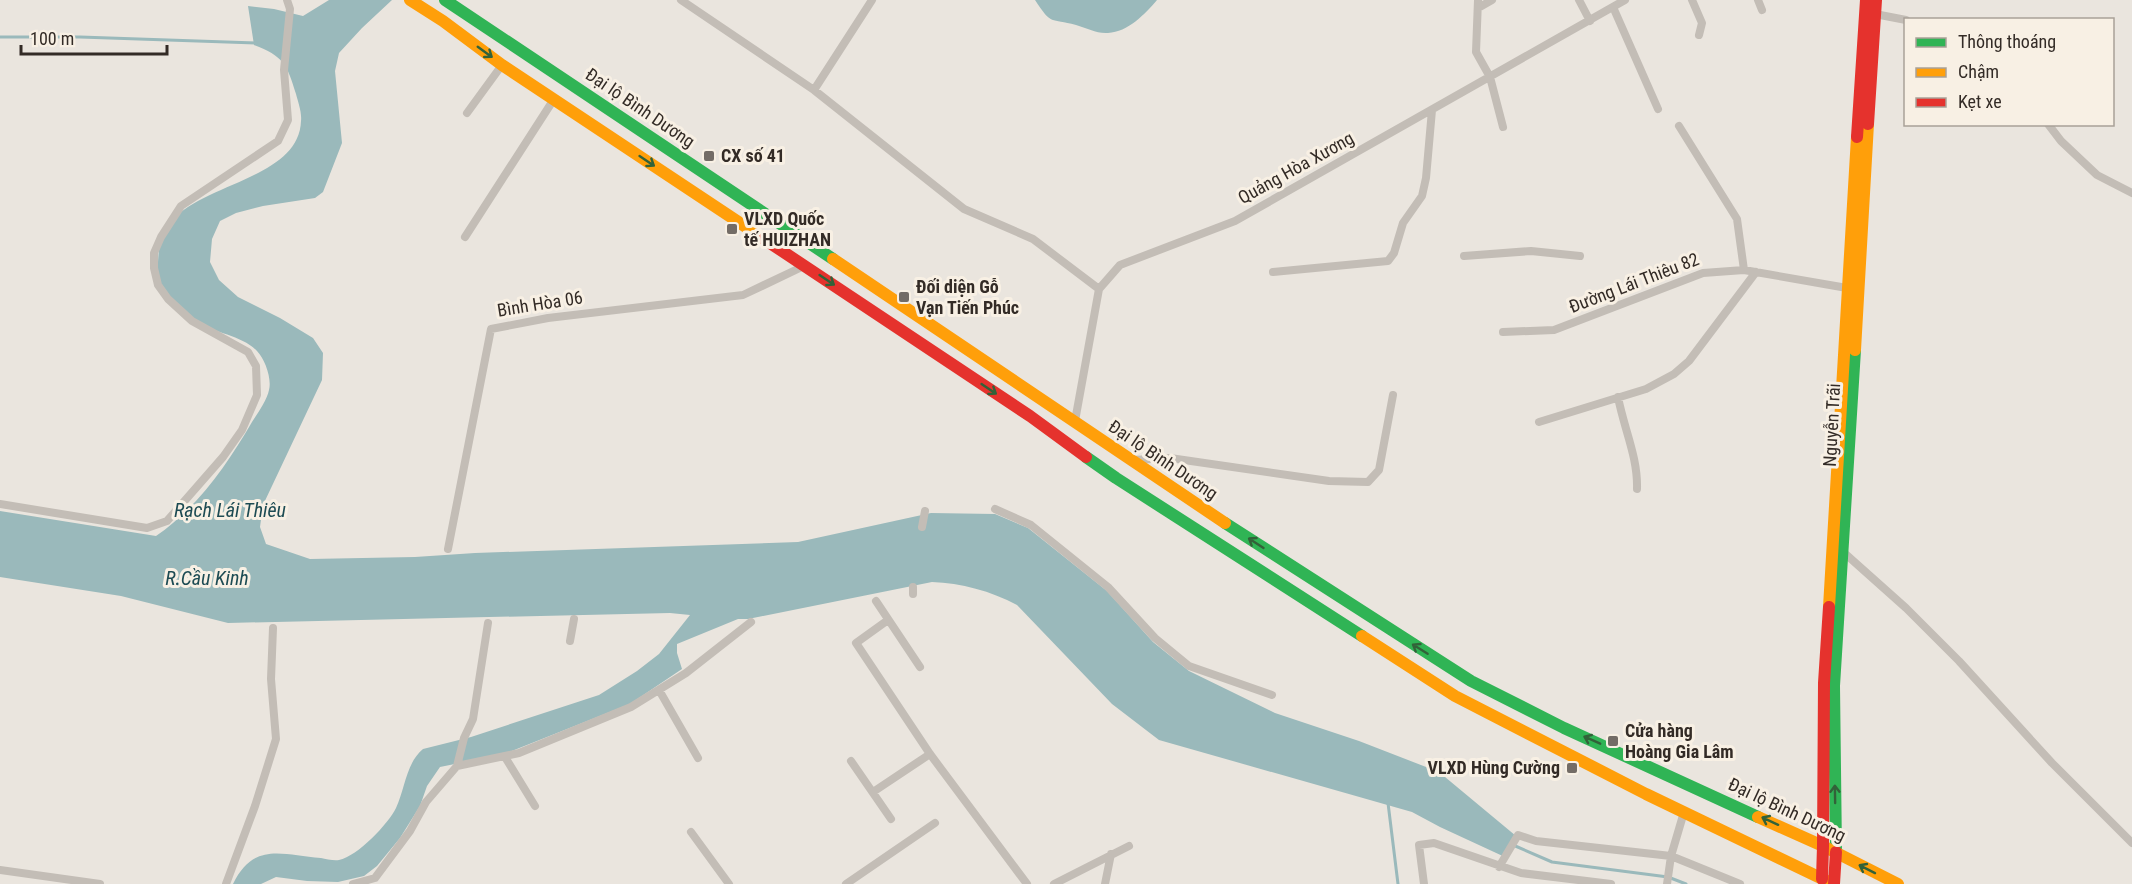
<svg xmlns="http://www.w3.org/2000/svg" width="2132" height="884" font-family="'Roboto Condensed',sans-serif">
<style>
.water{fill:#9ab9bb}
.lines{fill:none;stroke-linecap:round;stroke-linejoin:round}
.stream{stroke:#9ab9bb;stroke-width:3}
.street{stroke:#c3bdb6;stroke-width:8}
.fast{stroke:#30b455;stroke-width:12}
.slow{stroke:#ff9f0a;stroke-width:12}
.jam{stroke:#e5322d;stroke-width:12}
.oneway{stroke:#326239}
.poi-dot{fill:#736c66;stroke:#f8f0e4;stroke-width:2}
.labels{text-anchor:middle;stroke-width:6;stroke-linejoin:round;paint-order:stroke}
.street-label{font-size:18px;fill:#332b26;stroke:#f8f0e4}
.poi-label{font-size:18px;font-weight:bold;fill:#332b26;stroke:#f8f0e4;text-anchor:start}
.water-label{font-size:20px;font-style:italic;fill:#1d4b53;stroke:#f8f0e4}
</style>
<rect width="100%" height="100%" fill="#eae5de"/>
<path class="water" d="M 329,0 L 392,0 L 362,28 L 339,53 L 335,71 L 342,143 L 323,192 L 315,198 L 263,206 L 236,213 L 220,221 L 212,239 L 210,262 L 219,280 L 238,297 L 280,318 L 313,338 L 323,353 L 322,380 L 263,505 L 260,527 L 266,544 L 310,559 L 415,557 L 475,553 L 798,542 L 931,513 L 995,514 L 1028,528 L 1107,591 L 1153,642 L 1189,671 L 1275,713 L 1359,741 L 1439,772 L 1516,836 L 1507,858 L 1440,827 L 1412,812 L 1159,740 L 1112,704 L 1017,605 C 991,591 961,583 932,582 L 748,619 L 738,619 L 677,644 L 677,653 L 682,669 L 630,704 L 504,754 L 440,767 L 427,786 L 420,806 L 400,838 L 377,866 L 364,876 L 338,882 L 307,881 L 276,877 L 261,884 L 233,884 C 254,841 282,855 321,858 C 326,859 334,861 339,860 C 358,856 388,824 396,808 C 405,789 406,763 423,749 L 471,737 L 599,695 L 637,671 L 659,654 L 690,615 L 670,613 L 228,623 L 121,596 L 0,577 L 0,511 L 156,536 C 197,508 227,465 252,422 C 258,413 267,400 269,390 C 272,379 265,359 257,351 C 242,335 215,334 196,321 C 182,312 169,295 158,282 C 158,259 156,241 172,221 C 204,183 299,178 301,121 C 302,112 298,102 296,94 C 287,64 283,56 254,45 L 248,6 L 274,9 L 303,16 Z
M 1035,0 L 1157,0 C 1145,14 1128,32 1108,33 C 1097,34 1087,28 1076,25 C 1050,18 1052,26 1035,0 Z"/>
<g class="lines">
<path class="stream" d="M 0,37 L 80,37 L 256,43
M 1388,803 L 1398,884
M 1513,845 L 1552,862 L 1668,877 L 1686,884"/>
<path class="street" d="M 681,0 L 814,90 L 964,209 L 1033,239 L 1099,289
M 1478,0 L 1476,52 L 1490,77 L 1503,127
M 1579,0 L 1590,21
M 1692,0 L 1702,23 L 1699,35
M 1758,0 L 1762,10
M 1613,7 L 1658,109
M 1478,8 L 1492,0
M 1875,14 L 1906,20
M 814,90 L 872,0
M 467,113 L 502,65
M 2048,124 L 2061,141 L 2097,175 L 2132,193
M 1679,126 L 1737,219 L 1744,270
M 465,237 L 554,99
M 1464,256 L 1531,251 L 1580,256
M 1273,272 L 1388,261 L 1394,253 L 1403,223 L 1422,196 L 1426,178 L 1432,110
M 1503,332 L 1554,330 L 1703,273 L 1744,270 L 1847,288
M 1618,397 C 1624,429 1638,457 1637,489
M 1075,421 L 1099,289 L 1120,265 L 1235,221 L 1625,0
M 1539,422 L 1646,389 L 1674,374 L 1689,361 L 1756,272
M 1133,460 L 1170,458 L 1329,481 L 1368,482 L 1379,470 L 1393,395
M 0,504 L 147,528 L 167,521 L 223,457 L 242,430 L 257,395 L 256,366 L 248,352 L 192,321 L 168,299 L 158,285 L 154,268 L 154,253 L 161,237 L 181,206 L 278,141 L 288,120 L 284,70 L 290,9 L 287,0
M 995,509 L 1031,525 L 1108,587 L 1155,638 L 1189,666 L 1272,695
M 922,527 L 925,511
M 448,549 L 491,329 L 548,318 L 743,295 L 804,266
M 1841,550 L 1906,608 L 1959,661 L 2052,763 L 2132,843
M 913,594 L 913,587
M 876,601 L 920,667
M 888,620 L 856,643 L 930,754 L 1027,884
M 570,641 L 574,619
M 659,690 L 698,758
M 505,757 L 535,806
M 851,761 L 891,819
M 457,766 L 464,738 L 473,719 L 488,623
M 873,792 L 930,754
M 691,832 L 729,884
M 1499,867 L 1518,835 L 1536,841 L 1671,856 L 1740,884
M 0,870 L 100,884
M 226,884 L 255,806 L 276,739 L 271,679 L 273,628
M 353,884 L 375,878 L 410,831 L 426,802 L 457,766 L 519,753 L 631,707 L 686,673 L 751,622
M 846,884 L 935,823
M 1054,884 L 1129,846
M 1105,884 L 1111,854
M 1424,884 L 1419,845 L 1434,843 L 1521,873 L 1611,884
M 1667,884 L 1671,856 L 1684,812"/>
<path class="fast" d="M 445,0 L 833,259
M 1086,457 L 1116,478 L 1362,636
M 1225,523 L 1471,681 L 1564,728 L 1758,817
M 1836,852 L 1834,686 L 1855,350"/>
<path class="slow" d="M 410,0 L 443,21 L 502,65 L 764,239
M 833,259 L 1225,523
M 1855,350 L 1868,124
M 1829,607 L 1857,137
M 1362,636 L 1455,696 L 1646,794 L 1833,884
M 1758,817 L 1823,846 L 1898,884"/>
<path class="jam" d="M 1868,124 L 1876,0
M 1857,137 L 1866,0
M 764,239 L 1030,416 L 1086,457
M 1823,846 L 1824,683 L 1829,607
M 1822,879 L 1823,846
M 1834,884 L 1836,852"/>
</g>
<defs><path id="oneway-shaft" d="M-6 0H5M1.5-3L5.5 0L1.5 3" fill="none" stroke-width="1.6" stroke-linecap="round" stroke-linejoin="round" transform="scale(1.5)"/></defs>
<g class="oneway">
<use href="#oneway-shaft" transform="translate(485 52) rotate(36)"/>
<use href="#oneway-shaft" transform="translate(647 161) rotate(34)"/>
<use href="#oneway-shaft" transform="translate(827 280) rotate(34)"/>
<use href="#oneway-shaft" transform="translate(989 389) rotate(34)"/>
<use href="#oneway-shaft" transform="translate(1256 543) rotate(-147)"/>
<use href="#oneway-shaft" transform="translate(1420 649) rotate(-148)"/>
<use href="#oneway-shaft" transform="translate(1592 740) rotate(-156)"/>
<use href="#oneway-shaft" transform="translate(1835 794) rotate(-91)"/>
<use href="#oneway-shaft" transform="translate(1770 821) rotate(-155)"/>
<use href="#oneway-shaft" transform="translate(1867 869) rotate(-153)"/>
</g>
<g class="poi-dot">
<rect x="703" y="150" width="12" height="12" rx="3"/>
<rect x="726" y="223" width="12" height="12" rx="3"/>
<rect x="898" y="291" width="12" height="12" rx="3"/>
<rect x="1607" y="735" width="12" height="12" rx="3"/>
<rect x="1566" y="762" width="12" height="12" rx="3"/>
</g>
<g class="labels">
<g class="street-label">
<text transform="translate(640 108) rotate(34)" y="6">Đại lộ Bình Dương</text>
<text transform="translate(1296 168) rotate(-29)" y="6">Quảng Hòa Xương</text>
<text transform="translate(1634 283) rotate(-21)" y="6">Đường Lái Thiêu 82</text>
<text transform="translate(540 304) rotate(-9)" y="6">Bình Hòa 06</text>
<text transform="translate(1832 425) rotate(-87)" y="6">Nguyễn Trãi</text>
<text transform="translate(1163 460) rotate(34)" y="6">Đại lộ Bình Dương</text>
<text transform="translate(1787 810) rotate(25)" y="6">Đại lộ Bình Dương</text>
</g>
<g class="poi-label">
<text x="721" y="162">CX số 41</text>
<text x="744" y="225">VLXD Quốc<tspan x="744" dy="21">tế HUIZHAN</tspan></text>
<text x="916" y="293">Đối diện Gỗ<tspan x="916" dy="21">Vạn Tiến Phúc</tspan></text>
<text x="1625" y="737">Cửa hàng<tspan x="1625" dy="21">Hoàng Gia Lâm</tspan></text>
<text x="1560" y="774" text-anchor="end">VLXD Hùng Cường</text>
</g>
<g class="water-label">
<text x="230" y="517">Rạch Lái Thiêu</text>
<text x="207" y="585">R.Cầu Kinh</text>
</g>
</g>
<rect x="1904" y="18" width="210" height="108" fill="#f8f0e4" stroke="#a9a198" stroke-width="1.5"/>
<rect x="1916" y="38" width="30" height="9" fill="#30b455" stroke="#a9a198" stroke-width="1.5"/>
<text x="1958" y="48" font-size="18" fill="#332b26">Thông thoáng</text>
<rect x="1916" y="68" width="30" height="9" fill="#ff9f0a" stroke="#a9a198" stroke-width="1.5"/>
<text x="1958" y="78" font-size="18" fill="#332b26">Chậm</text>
<rect x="1916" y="98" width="30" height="9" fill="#e5322d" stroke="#a9a198" stroke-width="1.5"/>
<text x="1958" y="108" font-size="18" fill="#332b26">Kẹt xe</text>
<path d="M21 45v9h146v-9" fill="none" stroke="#332b26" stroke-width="3"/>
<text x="30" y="45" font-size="18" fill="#332b26" stroke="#f8f0e4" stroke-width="4.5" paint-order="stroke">100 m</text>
</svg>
